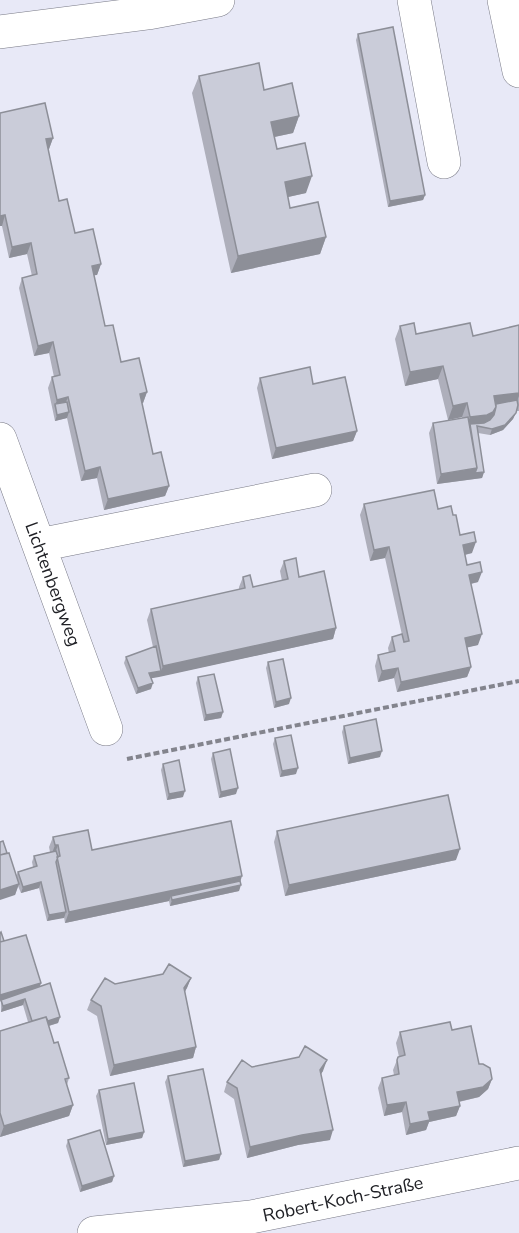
<svg xmlns="http://www.w3.org/2000/svg" width="519" height="1233" font-family="'Nunito Sans',sans-serif">
<style>
.lines{fill:none;stroke-linecap:round;stroke-linejoin:round}
.minor-casing{stroke:#787985;stroke-width:34}
.path{stroke:#83848d;stroke-width:4;stroke-dasharray:6 3;stroke-linecap:butt}
.minor{stroke:#fff;stroke-width:33}
.wall{fill:#aeafbb}
.shaded-wall{fill:#8d8f98}
.building{fill:#caccd9;stroke:#8d8f98;stroke-width:1.5}
.labels{text-anchor:middle;stroke-width:4.5;stroke-linejoin:round;paint-order:stroke}
.street-label{font-size:18px;fill:#202126;stroke:#fff}
</style>
<rect width="100%" height="100%" fill="#e8e9f7"/>
<g class="lines">
<g class="minor-casing">
<path id="minor" d="M 414,0 L 444,162
M 504,0 L 519,71
M 0,32 L 148,13 L 218,0
M 0,439 L 106,729
M 39,545 L 315,490
M 94,1233 L 251,1217 L 519,1163"/>
</g>
<path class="path" d="M 127,759 L 519,681"/>
<use href="#minor" class="minor"/>
</g>
<path class="wall" d="M 358,34 L 425,195 L 423,200 L 388,207 L 356,40 Z
M 199,76 L 264,90 L 299,116 L 293,133 L 274,137 L 277,149 L 306,193 L 288,197 L 290,208 L 326,237 L 320,254 L 231,273 L 192,93 Z
M 0,113 L 53,138 L 49,149 L 48,149 L 59,201 L 75,233 L 101,264 L 97,275 L 94,275 L 105,326 L 121,362 L 147,392 L 143,403 L 142,403 L 153,454 L 169,486 L 165,496 L 104,510 L 97,478 L 81,481 L 67,418 L 55,421 L 48,388 L 52,377 L 54,377 L 49,353 L 34,356 L 19,288 L 22,278 L 32,276 L 27,254 L 9,258 L 2,226 L 0,226 Z
M 519,325 L 519,411 L 516,411 L 513,419 L 503,430 L 490,435 L 478,433 L 484,472 L 482,478 L 437,484 L 429,433 L 433,423 L 462,418 L 462,417 L 448,420 L 438,379 L 405,386 L 395,339 L 400,326 L 416,334 L 473,336 Z
M 260,378 L 357,431 L 353,441 L 272,459 L 257,388 Z
M 364,504 L 438,509 L 453,515 L 460,535 L 472,553 L 465,555 L 467,565 L 478,582 L 471,584 L 478,645 L 467,647 L 471,667 L 467,677 L 397,692 L 394,678 L 378,682 L 375,666 L 378,655 L 389,653 L 388,648 L 392,637 L 402,635 L 385,558 L 370,561 L 360,515 Z
M 284,561 L 299,577 L 336,628 L 333,639 L 151,678 L 151,689 L 136,694 L 124,663 L 126,657 L 153,647 L 147,620 L 151,609 L 239,590 L 239,587 L 243,577 L 253,587 L 282,581 L 280,571 Z
M 268,662 L 289,704 L 274,708 L 266,668 Z
M 198,677 L 223,712 L 221,718 L 204,721 L 196,683 Z
M 344,726 L 380,757 L 348,764 L 342,732 Z
M 275,738 L 296,774 L 280,777 L 273,744 Z
M 213,753 L 236,794 L 219,798 L 211,759 Z
M 163,764 L 183,797 L 167,800 L 161,770 Z
M 277,831 L 456,860 L 285,896 L 274,842 Z
M 53,837 L 92,850 L 240,881 L 239,891 L 170,906 L 169,901 L 65,923 L 64,917 L 47,921 L 39,888 L 21,893 L 18,886 L 15,895 L 7,853 L 16,876 L 18,872 L 33,867 L 32,862 L 34,856 L 50,852 L 49,847 Z
M 0,933 L 4,941 L 41,983 L 40,986 L 60,1017 L 58,1023 L 49,1026 L 54,1043 L 69,1078 L 67,1085 L 73,1105 L 69,1116 L 0,1137 L 0,1031 L 28,1022 L 23,1005 L 1,1012 Z
M 191,978 L 185,992 L 196,1047 L 193,1058 L 110,1076 L 97,1016 L 87,1010 L 91,1000 L 115,984 Z
M 452,1030 L 479,1064 L 492,1079 L 488,1089 L 479,1097 L 459,1102 L 460,1106 L 456,1116 L 429,1122 L 426,1130 L 406,1135 L 402,1112 L 384,1116 L 378,1088 L 382,1078 L 394,1075 L 393,1070 L 397,1060 L 399,1057 L 396,1043 L 400,1032 Z
M 252,1067 L 323,1071 L 321,1074 L 330,1140 L 298,1145 L 247,1158 L 234,1099 L 224,1092 L 227,1082 Z
M 168,1076 L 221,1154 L 219,1160 L 183,1167 L 165,1082 Z
M 99,1090 L 144,1132 L 142,1138 L 106,1145 L 96,1096 Z
M 68,1140 L 114,1176 L 112,1182 L 80,1192 L 66,1146 Z"/>
<path class="shaded-wall" d="M 299,116 L 293,133 L 265,139 L 271,122 Z
M 53,138 L 49,149 L 42,150 L 46,139 Z
M 312,176 L 306,193 L 279,199 L 285,182 Z
M 425,195 L 423,200 L 388,207 L 390,201 Z
M 5,215 L 2,226 L 0,226 L 0,216 Z
M 326,237 L 320,254 L 231,273 L 238,256 Z
M 31,243 L 27,254 L 9,258 L 12,247 Z
M 101,264 L 97,275 L 88,276 L 92,266 Z
M 53,342 L 49,353 L 34,356 L 38,346 Z
M 443,366 L 438,379 L 405,386 L 410,372 Z
M 147,392 L 143,403 L 136,405 L 140,394 Z
M 519,393 L 519,396 L 515,406 L 488,426 L 467,424 L 470,417 L 494,396 Z
M 68,397 L 64,407 L 55,404 L 53,410 L 57,400 Z
M 467,403 L 462,417 L 448,420 L 453,406 Z
M 69,412 L 67,418 L 55,421 L 57,415 Z
M 516,413 L 513,419 L 503,430 L 490,435 L 492,429 Z
M 357,431 L 353,441 L 272,459 L 276,448 Z
M 100,467 L 97,478 L 81,481 L 85,471 Z
M 477,468 L 484,472 L 482,478 L 437,484 L 441,474 Z
M 169,486 L 165,496 L 104,510 L 108,499 Z
M 476,542 L 472,553 L 459,556 L 463,545 Z
M 389,547 L 385,558 L 370,561 L 374,550 Z
M 482,572 L 478,582 L 465,585 L 469,575 Z
M 336,628 L 333,639 L 159,677 L 147,679 L 149,673 L 161,671 L 163,666 Z
M 482,634 L 478,645 L 461,649 L 465,638 Z
M 471,667 L 467,677 L 397,692 L 401,682 Z
M 398,668 L 394,678 L 378,682 L 382,671 Z
M 153,683 L 151,689 L 136,694 L 138,688 Z
M 291,698 L 289,704 L 274,708 L 276,702 Z
M 223,712 L 221,718 L 204,721 L 206,715 Z
M 382,751 L 380,757 L 348,764 L 350,758 Z
M 298,768 L 296,774 L 280,777 L 282,771 Z
M 238,788 L 236,794 L 219,798 L 221,792 Z
M 185,791 L 183,797 L 167,800 L 169,794 Z
M 55,845 L 58,845 L 54,856 L 51,856 Z
M 460,849 L 456,860 L 285,896 L 289,885 Z
M 242,876 L 239,886 L 241,885 L 239,891 L 170,906 L 172,900 L 171,896 L 169,901 L 65,923 L 69,912 Z
M 41,882 L 39,888 L 21,893 L 23,887 Z
M 19,884 L 15,895 L 0,900 L 0,890 Z
M 66,912 L 64,918 L 47,921 L 49,915 Z
M 191,978 L 187,988 L 180,999 L 184,988 Z
M 41,983 L 37,994 L 1,1000 L 0,1002 L 0,995 Z
M 25,999 L 23,1005 L 1,1012 L 3,1006 Z
M 60,1017 L 58,1023 L 31,1031 L 33,1025 Z
M 196,1047 L 193,1058 L 110,1076 L 114,1065 Z
M 327,1060 L 323,1071 L 316,1081 L 320,1070 Z
M 492,1079 L 488,1089 L 479,1097 L 453,1103 L 457,1092 Z
M 406,1102 L 402,1112 L 384,1116 L 387,1105 Z
M 73,1105 L 69,1116 L 0,1137 L 4,1126 Z
M 460,1106 L 456,1116 L 429,1122 L 426,1130 L 406,1135 L 410,1124 L 428,1112 Z
M 333,1130 L 330,1140 L 298,1145 L 247,1158 L 250,1147 L 302,1135 Z
M 144,1132 L 142,1138 L 106,1145 L 108,1139 Z
M 221,1154 L 219,1160 L 183,1167 L 185,1161 Z
M 114,1176 L 112,1182 L 80,1192 L 82,1186 Z"/>
<path class="building" d="M 393,27 L 425,195 L 390,201 L 358,34 Z
M 259,63 L 264,90 L 292,83 L 299,116 L 271,122 L 277,149 L 305,143 L 312,176 L 285,182 L 290,208 L 318,202 L 326,237 L 238,256 L 199,76 Z
M 45,103 L 53,138 L 46,139 L 59,201 L 67,199 L 75,233 L 93,229 L 101,264 L 92,266 L 105,326 L 113,325 L 121,362 L 139,358 L 147,392 L 140,394 L 153,454 L 161,452 L 169,486 L 108,499 L 100,467 L 85,471 L 68,397 L 57,400 L 52,377 L 60,375 L 53,342 L 38,346 L 22,278 L 37,274 L 31,243 L 12,247 L 5,215 L 0,216 L 0,113 Z
M 414,323 L 416,334 L 470,323 L 473,336 L 519,325 L 519,393 L 494,396 L 496,407 L 493,412 L 487,415 L 470,417 L 467,403 L 453,406 L 443,366 L 410,372 L 400,326 Z
M 310,367 L 313,384 L 345,377 L 357,431 L 276,448 L 260,378 Z
M 517,400 L 518,405 L 516,413 L 505,425 L 492,429 L 477,426 L 484,472 L 475,473 L 477,468 L 470,424 L 484,423 L 490,420 L 494,415 L 496,407 L 496,404 Z
M 67,402 L 69,412 L 57,415 L 55,404 Z
M 468,417 L 477,468 L 441,474 L 433,423 Z
M 434,490 L 438,509 L 451,506 L 453,515 L 456,515 L 460,535 L 474,532 L 476,542 L 463,545 L 467,565 L 480,562 L 482,572 L 469,575 L 482,634 L 465,638 L 471,667 L 401,682 L 398,668 L 382,671 L 378,655 L 395,651 L 392,637 L 402,634 L 404,642 L 409,641 L 389,547 L 374,550 L 364,504 Z
M 296,558 L 299,577 L 324,571 L 336,628 L 163,666 L 151,609 L 245,588 L 243,577 L 250,575 L 253,587 L 288,579 L 284,561 Z
M 156,646 L 161,671 L 149,673 L 153,683 L 138,688 L 126,657 Z
M 283,659 L 291,698 L 276,702 L 268,662 Z
M 214,674 L 223,712 L 206,715 L 198,677 Z
M 376,719 L 382,751 L 350,758 L 344,726 Z
M 291,735 L 298,768 L 282,771 L 275,738 Z
M 230,749 L 238,788 L 221,792 L 213,753 Z
M 179,760 L 185,791 L 169,794 L 163,764 Z
M 448,795 L 460,849 L 289,885 L 277,831 Z
M 231,821 L 242,876 L 69,912 L 57,857 L 60,856 L 58,845 L 55,845 L 53,837 L 88,830 L 92,850 Z
M 3,841 L 7,853 L 0,855 L 0,842 Z
M 56,851 L 58,857 L 56,862 L 66,912 L 49,915 L 41,882 L 23,887 L 18,872 L 37,866 L 34,856 Z
M 9,853 L 19,884 L 0,890 L 0,855 Z
M 240,881 L 241,885 L 172,900 L 171,896 Z
M 1,932 L 4,941 L 0,942 L 0,933 Z
M 26,935 L 41,983 L 0,995 L 0,942 Z
M 169,964 L 191,978 L 184,988 L 196,1047 L 114,1065 L 101,1006 L 91,1000 L 105,978 L 115,984 L 163,974 Z
M 50,983 L 60,1017 L 48,1021 L 46,1017 L 32,1021 L 25,999 L 3,1006 L 1,1000 Z
M 46,1017 L 54,1043 L 58,1042 L 69,1078 L 65,1079 L 73,1105 L 4,1126 L 0,1113 L 0,1031 Z
M 450,1022 L 452,1030 L 471,1026 L 479,1064 L 483,1064 L 490,1068 L 492,1079 L 483,1087 L 457,1092 L 460,1106 L 428,1112 L 430,1120 L 410,1124 L 406,1102 L 387,1105 L 382,1078 L 399,1074 L 397,1060 L 398,1057 L 405,1055 L 400,1032 Z
M 305,1046 L 327,1060 L 320,1070 L 333,1130 L 302,1135 L 250,1147 L 237,1088 L 227,1082 L 242,1060 L 252,1067 L 299,1057 Z
M 203,1069 L 221,1154 L 185,1161 L 168,1076 Z
M 134,1083 L 144,1132 L 108,1139 L 99,1090 Z
M 100,1130 L 114,1176 L 82,1186 L 68,1140 Z"/>
<g class="labels">
<g class="street-label">
<text transform="translate(53 584) rotate(70)" y="6">Lichtenbergweg</text>
<text transform="translate(343 1199) rotate(-12)" y="6">Robert-Koch-Straße</text>
</g>
</g>
</svg>
